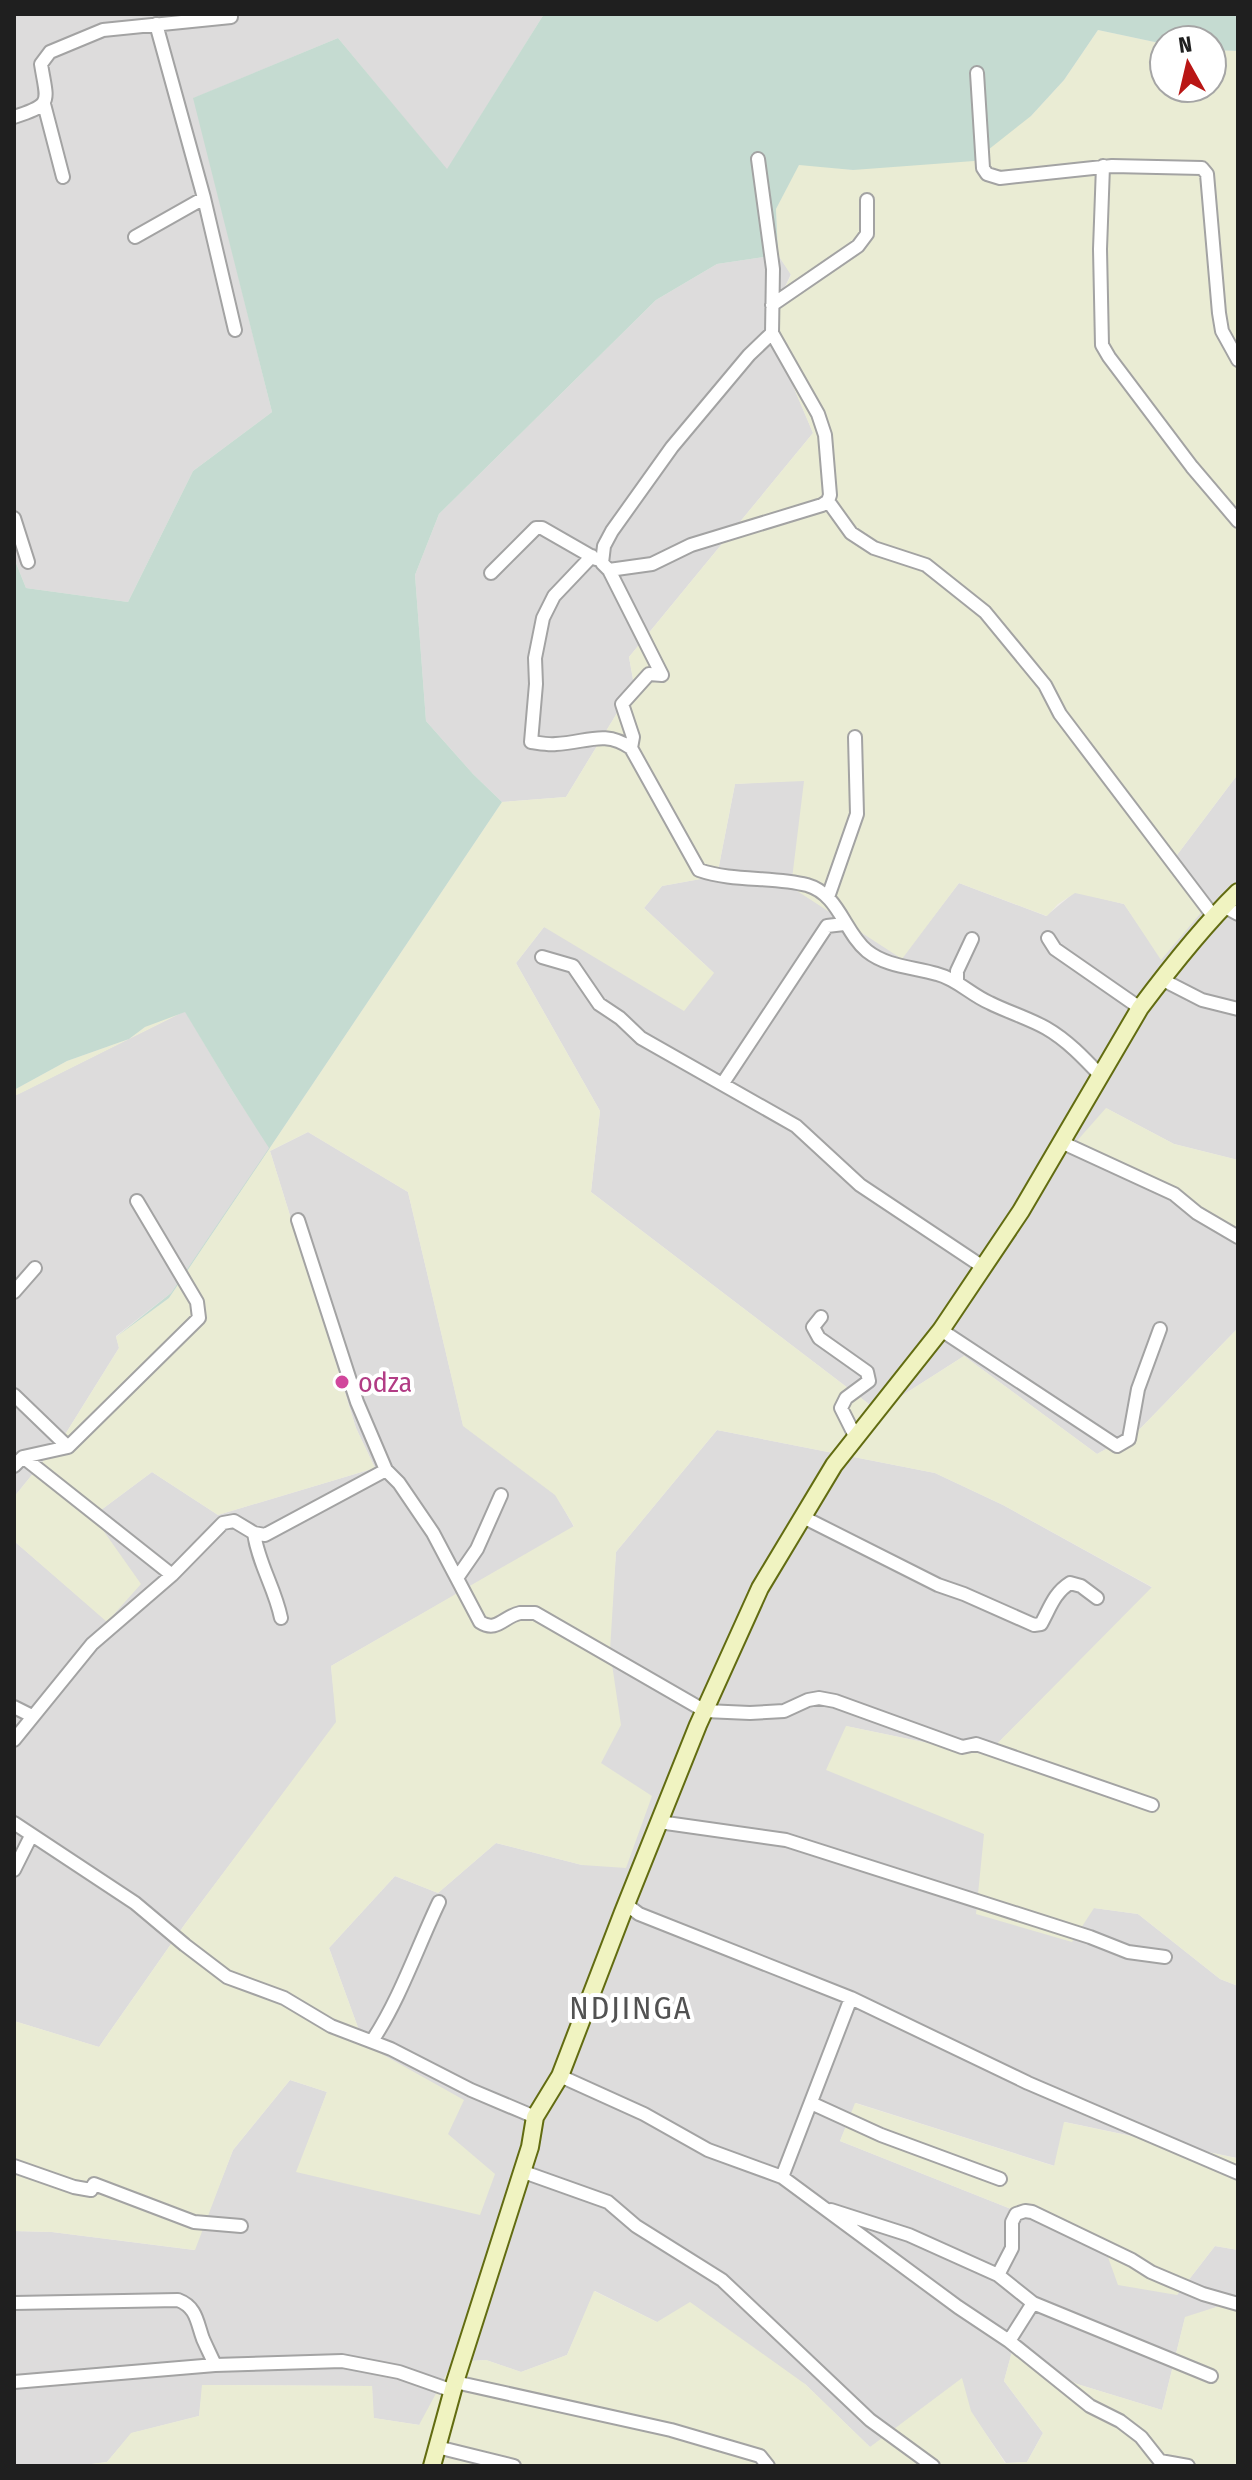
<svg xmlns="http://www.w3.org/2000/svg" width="1252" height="2480" font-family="'Fira Sans Condensed',sans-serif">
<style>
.residential{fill:#dddcdc}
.farmland{fill:#eaecd4}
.wetland{fill:#c5dbd1}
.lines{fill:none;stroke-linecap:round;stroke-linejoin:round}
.street-casing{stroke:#a3a3a3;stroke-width:16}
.secondary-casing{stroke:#626c11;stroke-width:20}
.street{stroke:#fff;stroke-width:12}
.secondary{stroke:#f0f3c1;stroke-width:16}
.hotel-dot{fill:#d1479c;stroke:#fff;stroke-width:3}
.labels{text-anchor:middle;stroke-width:8;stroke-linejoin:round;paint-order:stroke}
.hotel-label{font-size:28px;fill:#b23c85;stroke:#fff;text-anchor:start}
.quarter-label{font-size:32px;letter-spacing:2px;fill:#525252;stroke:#fff}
</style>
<rect width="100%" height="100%" fill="#efece7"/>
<path class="residential" d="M 14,14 L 544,14 L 447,170 L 338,38 L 194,98 L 272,412 L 193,471 L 128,602 L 26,588 L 14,558 Z
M 778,255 L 791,274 L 772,314 L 780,362 L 788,374 L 813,433 L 629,657 L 634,685 L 566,797 L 502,802 L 473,774 L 426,721 L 415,575 L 439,514 L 656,300 L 717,264 Z
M 1238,774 L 1238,1160 L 1174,1144 L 1106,1108 L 1238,1234 L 1238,1328 L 1137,1432 L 1097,1454 L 964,1356 L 878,1411 L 591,1192 L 600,1111 L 516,963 L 544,927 L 714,973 L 644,908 L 662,886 L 717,876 L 735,784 L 805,780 L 901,959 L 959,883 L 1046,916 L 1075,892 L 1124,904 L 1162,959 L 1168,867 Z
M 185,1011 L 233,1092 L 270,1148 L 171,1293 L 116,1336 L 119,1348 L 66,1433 L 14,1497 L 14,1096 Z
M 308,1132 L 408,1192 L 463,1425 L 556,1495 L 574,1527 L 331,1666 L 337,1722 L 185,1924 L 99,2047 L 14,2021 L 14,1541 L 107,1621 L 93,1516 L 152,1472 L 218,1515 L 375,1468 L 356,1428 L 270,1151 Z
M 717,1430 L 935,1473 L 1003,1505 L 1153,1588 L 986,1755 L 846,1726 L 984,1834 L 1094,1908 L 1138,1914 L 1220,1979 L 1238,1986 L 1237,2158 L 1065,2122 L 1055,2166 L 856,2103 L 840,2141 L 1104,2246 L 1177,2295 L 1215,2246 L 1238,2250 L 1238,2300 L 1185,2318 L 1162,2410 L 1077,2384 L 1013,2348 L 1004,2381 L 1043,2433 L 1027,2462 L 1006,2463 L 970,2411 L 870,2447 L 805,2384 L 657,2322 L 595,2291 L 567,2355 L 521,2372 L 486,2360 L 453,2362 L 420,2425 L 373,2418 L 372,2386 L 203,2385 L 199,2416 L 132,2433 L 107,2462 L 76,2466 L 14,2466 L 14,2231 L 52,2232 L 194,2250 L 233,2150 L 290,2080 L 327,2092 L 297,2172 L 448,2134 L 364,2044 L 329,1948 L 395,1876 L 438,1893 L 496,1843 L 582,1865 L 601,1763 L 616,1552 Z"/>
<path class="farmland" d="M 1098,30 L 1164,44 L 1164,88 L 1212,88 L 1212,50 L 1238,51 L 1238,774 L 1168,867 L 1205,908 L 1161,960 L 1124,904 L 1075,893 L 1058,904 L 1047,916 L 959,883 L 902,959 L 791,887 L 804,781 L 735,784 L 717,876 L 662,886 L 644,908 L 714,973 L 684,1011 L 544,927 L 516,963 L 600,1111 L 591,1192 L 878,1411 L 964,1356 L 1097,1454 L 1137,1432 L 1238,1328 L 1238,1986 L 1220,1979 L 1138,1914 L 1094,1908 L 1072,1942 L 976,1914 L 984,1834 L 826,1770 L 846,1726 L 986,1755 L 1152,1587 L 1003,1505 L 935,1473 L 717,1430 L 616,1552 L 610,1651 L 621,1725 L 601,1763 L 652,1796 L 626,1868 L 582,1865 L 496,1843 L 438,1893 L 395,1876 L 329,1948 L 364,2044 L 464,2100 L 448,2134 L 495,2174 L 480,2215 L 296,2172 L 327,2092 L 290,2080 L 233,2150 L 195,2250 L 52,2232 L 14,2231 L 14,2021 L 99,2047 L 185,1924 L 336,1722 L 331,1666 L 574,1526 L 555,1495 L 463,1426 L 408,1192 L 308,1132 L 270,1151 L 356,1428 L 375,1468 L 218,1515 L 152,1472 L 93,1516 L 141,1584 L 107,1622 L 14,1541 L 14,1497 L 66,1433 L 119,1348 L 116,1337 L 169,1298 L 502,802 L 566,797 L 634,685 L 629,657 L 813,433 L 788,374 L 780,363 L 772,314 L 791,275 L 778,255 L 776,209 L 799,164 L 853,170 L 1031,116 L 1064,80 Z
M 185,1011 L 21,1093 L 14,1096 L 14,1090 L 67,1061 L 129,1039 L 145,1027 Z
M 1106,1108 L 1174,1144 L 1238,1160 L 1238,1234 L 1076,1142 Z
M 855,2103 L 1054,2166 L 1064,2122 L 1236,2158 L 1238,2154 L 1238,2250 L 1215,2246 L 1177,2295 L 1118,2285 L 1104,2246 L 840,2141 Z
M 594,2291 L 657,2322 L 690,2302 L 805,2384 L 870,2447 L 962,2378 L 971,2411 L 1005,2463 L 1027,2462 L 1043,2433 L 1004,2381 L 1013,2348 L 1077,2384 L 1162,2410 L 1185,2317 L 1238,2300 L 1238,2466 L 76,2466 L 107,2462 L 131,2433 L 199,2416 L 202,2385 L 372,2386 L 374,2418 L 419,2425 L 453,2362 L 486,2360 L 521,2372 L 567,2355 Z"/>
<path class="wetland" d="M 544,14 L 1238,14 L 1238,51 L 1212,50 L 1212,40 L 1164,40 L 1164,44 L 1098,30 L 1064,80 L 1031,116 L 974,161 L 853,170 L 799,165 L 776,209 L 778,255 L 717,264 L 656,300 L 439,514 L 415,575 L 426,721 L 473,774 L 502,802 L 169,1298 L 116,1337 L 171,1293 L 269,1148 L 233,1092 L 185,1012 L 145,1027 L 129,1039 L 67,1061 L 14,1090 L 14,558 L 26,588 L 128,602 L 193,471 L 272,412 L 193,98 L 338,38 L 447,169 Z"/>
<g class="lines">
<g class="street-casing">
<path id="street" d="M 156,24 L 204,198 L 235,330
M 977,73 L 983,168 L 987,174 L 1000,178 L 1112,166 L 1202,168 L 1207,174 L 1219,313 L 1222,331 L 1238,360
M 44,104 L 63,177
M 14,117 C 54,104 47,102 41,64 L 50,52 L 103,30 L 231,17
M 1103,166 L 1100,249 L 1102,345 L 1109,357 L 1192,467 L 1238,521
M 135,237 L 204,198
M 772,305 L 858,246 L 867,234 L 867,200
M 828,501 L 851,533 L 874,548 L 926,565 L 985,612 L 1045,685 L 1060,714 L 1214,917
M 14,518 L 28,562
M 592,556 L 554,596 L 543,618 L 535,658 L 536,684 L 531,742 C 539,743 548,745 556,744 C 586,743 604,729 631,748
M 609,570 L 652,564 L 691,545 L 822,505 L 828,501 L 830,495 L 825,435 L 818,414 L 772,333 L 773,269 L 758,159
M 491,573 L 536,528 L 542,528 L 596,559
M 662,675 L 649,674 L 622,704 L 633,737 L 631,748 L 699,870 C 733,882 772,876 807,885 C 839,894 844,932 867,951 C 887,967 914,967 937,974 C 957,979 971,995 990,1003 C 1008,1012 1028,1018 1046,1028 C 1067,1040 1084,1058 1101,1076
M 662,675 L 609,570 L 602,563 L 604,546 L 612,531 L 672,447 L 749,355 L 772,333
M 828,897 L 857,814 L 855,737
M 1223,906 L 1238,914
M 1048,938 L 1055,949 L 1140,1008
M 542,957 L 573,966 L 599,1004 L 620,1018 L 641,1038 L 796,1126 L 860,1185 L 983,1267
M 1161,979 L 1202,1000 L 1238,1009
M 957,983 L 957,971 L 972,939
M 723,1083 L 827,926 L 844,924
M 1061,1142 L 1174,1194 L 1197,1213 L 1238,1237
M 298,1220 L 357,1402 L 386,1470 L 399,1483 L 433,1533 L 480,1622 C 497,1633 504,1616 520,1613 C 522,1613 532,1613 535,1613 L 705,1711 L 750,1713 L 784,1711 L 808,1700 L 819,1698 L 835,1701 L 962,1747 L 976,1744 L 1152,1805
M 14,1292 L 35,1268
M 821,1317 L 813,1327 L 819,1338 L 867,1372 L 869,1381 L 846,1398 L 841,1408 L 856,1438
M 941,1330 L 1117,1446 L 1129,1439 L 1138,1389 L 1160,1329
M 14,1395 L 68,1447
M 23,1457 L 172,1575
M 14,1466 L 23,1457 L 68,1447 L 199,1318 L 197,1302 L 137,1201
M 803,1517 L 938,1585 L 964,1594 L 1034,1625 L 1041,1624 C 1050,1608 1054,1593 1070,1583 L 1081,1586 L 1097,1598
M 254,1533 C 258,1563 275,1588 281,1618
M 457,1578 L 477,1549 L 501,1495
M 14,1707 L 32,1716
M 14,1740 L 92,1644 L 172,1575 L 223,1523 L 234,1521 L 254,1533 L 265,1535 L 386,1470
M 659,1822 L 786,1840 L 1090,1937 L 1128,1952 L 1165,1957
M 14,1823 L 135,1903 L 185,1945 L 227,1977 L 284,1998 L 331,2026 L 391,2049 L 471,2090 L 535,2117
M 14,1870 L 31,1836
M 624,1911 L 631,1908 L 639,1914 L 851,1998 L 1028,2083 L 1238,2173
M 372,2041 C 400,1999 417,1948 439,1902
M 560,2076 L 644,2114 L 708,2150 L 782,2177 L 958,2307 L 1009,2341 L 1090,2406 L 1120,2421 L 1141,2437 L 1160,2461 L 1160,2466
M 811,2103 L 881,2135 L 1000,2179
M 14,2166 L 74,2187 L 91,2190 L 94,2184 L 194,2222 L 241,2226
M 521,2171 L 608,2202 L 636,2226 L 722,2280 L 870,2420 L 933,2466
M 782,2177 L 851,1998
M 831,2210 L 909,2235 L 998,2275 L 1033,2303 L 1211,2376
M 998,2275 L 1012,2248 L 1012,2222 L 1016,2214 L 1025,2211 L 1032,2212 L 1132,2260 L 1151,2272 L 1203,2294 L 1238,2304
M 14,2303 L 178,2300 C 197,2307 197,2323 203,2339 C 207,2348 211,2356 215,2365
M 1009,2341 L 1033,2303
M 14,2382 L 215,2365 L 342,2361 L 399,2372 L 453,2391
M 455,2382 L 671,2430 L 760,2456 L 768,2466
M 437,2447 L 514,2466
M 1160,2461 L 1188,2466"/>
</g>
<g class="secondary-casing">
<path id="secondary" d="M 432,2466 L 455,2382 L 530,2147 L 535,2117 L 560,2076 L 623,1912 L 698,1725 L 760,1588 L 834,1465 L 941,1330 L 1021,1211 L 1140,1008 C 1170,968 1202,927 1238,892"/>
</g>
<use href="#street" class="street"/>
<use href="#secondary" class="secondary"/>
</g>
<circle class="hotel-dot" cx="342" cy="1382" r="8"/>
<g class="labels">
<g class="hotel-label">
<text x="358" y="1392">odza</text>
</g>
<g class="quarter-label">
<text x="631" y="2019">NDJINGA</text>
</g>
</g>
<rect width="1252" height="2480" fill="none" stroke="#1f1f1f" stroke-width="32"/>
<g transform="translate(1188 64) rotate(352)"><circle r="38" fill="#ffffff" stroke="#a5a5a5" stroke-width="2"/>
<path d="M0-6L14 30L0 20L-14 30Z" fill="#b91615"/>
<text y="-12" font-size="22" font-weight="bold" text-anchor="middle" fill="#1f1f1f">N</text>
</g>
</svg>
